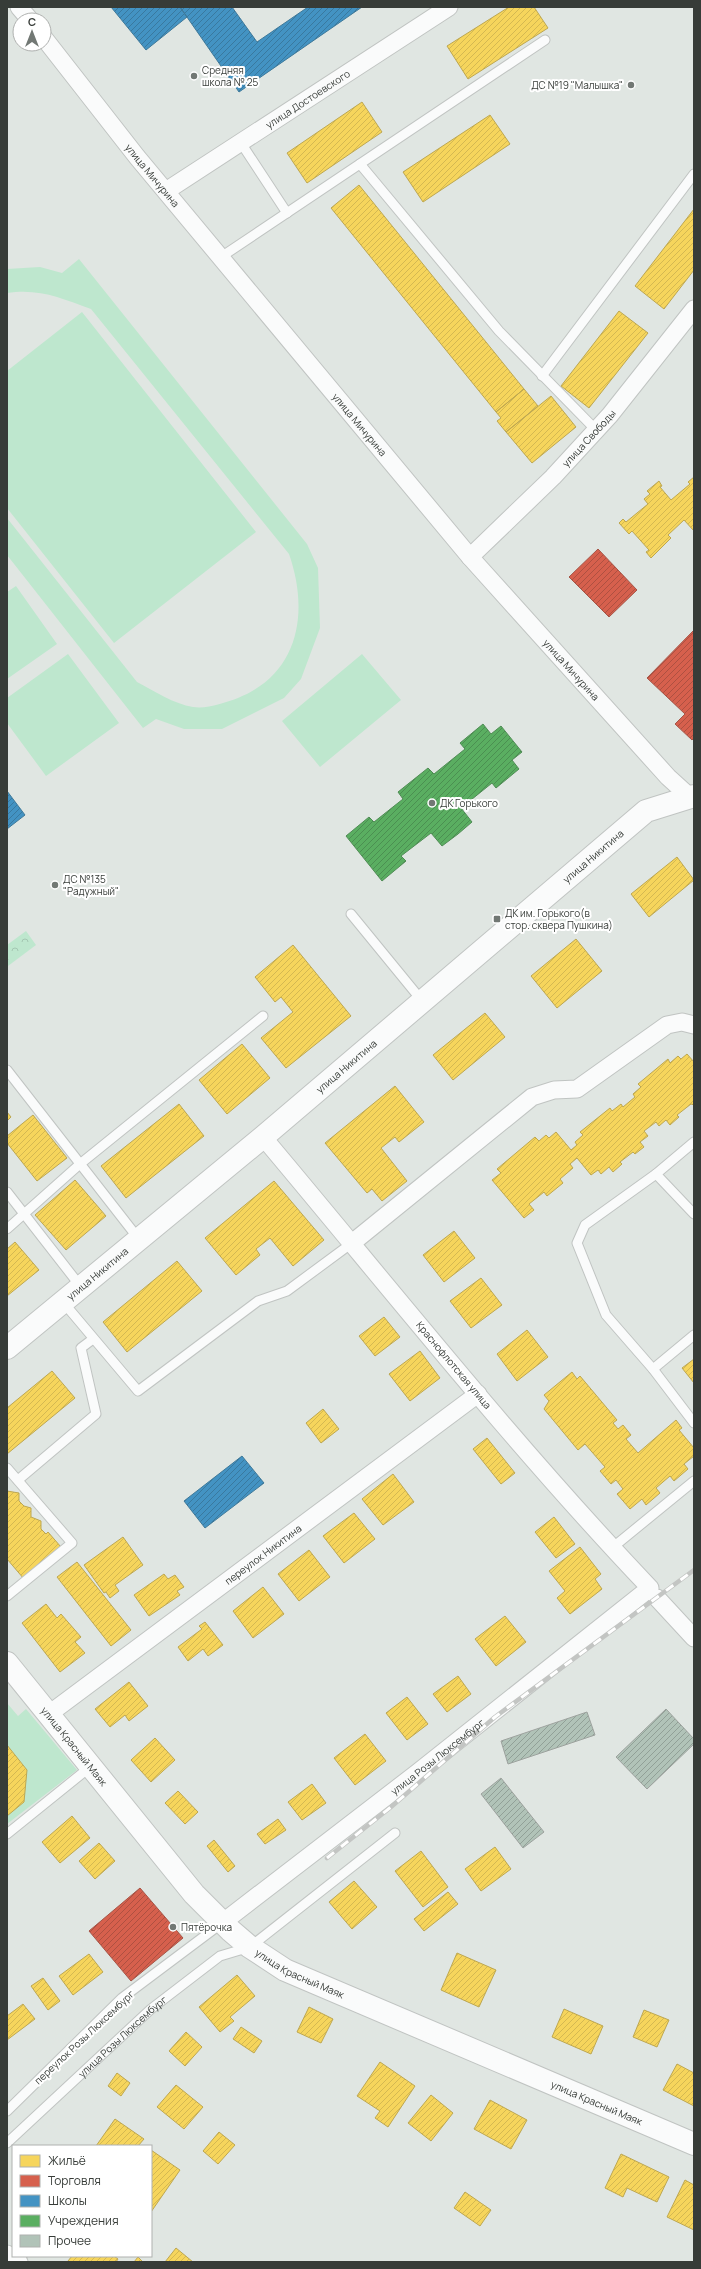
<svg xmlns="http://www.w3.org/2000/svg" width="701" height="2269" font-family="Manrope,sans-serif">
<style>
.grass{fill:#bee7ce}
.park{fill:url(#park-crowns)}
.homes{fill:url(#homes-hatch);stroke:#bda751}
.shops{fill:url(#shops-hatch);stroke:#a65547}
.schools{fill:url(#schools-hatch);stroke:#3f7999}
.public{fill:url(#public-hatch);stroke:#508c55}
.building{fill:url(#building-hatch);stroke:#9da29e}
.lines{fill:none;stroke-linecap:round;stroke-linejoin:round}
.service-casing{stroke:#c0c4c2;stroke-width:11}
.minor-casing{stroke:#c0c4c2;stroke-width:19}
.primary-casing{stroke:#c0c4c2;stroke-width:24}
.service{stroke:#fafbfb;stroke-width:9}
.minor{stroke:#fafbfb;stroke-width:17}
.primary{stroke:#fafbfb;stroke-width:22}
.rail-casing{stroke:#c3c5c3;stroke-width:4.5}
.rail{stroke:#fff;stroke-width:3;stroke-dasharray:9;stroke-linecap:butt}
.poi-dot{fill:#727874;stroke:#fff;stroke-width:1.5}
.labels{text-anchor:middle;stroke-width:4;stroke-linejoin:round;paint-order:stroke}
.poi-label{font-size:10px;fill:#373c38;stroke:#fff;text-anchor:start}
.street-label{font-size:10px;fill:#373c38;stroke:#fff}
</style>
<defs>
<pattern id="park-crowns" width="20" height="18" patternUnits="userSpaceOnUse"><rect width="20" height="18" fill="#bee7ce"/><path d="M2 6a3 3 0 1 1 6 0M12 15a3 3 0 1 1 6 0" fill="none" stroke="#a4c7b2"/></pattern>
<pattern id="homes-hatch" width="6" height="6" patternUnits="userSpaceOnUse"><rect width="6" height="6" fill="#f6d55c"/><path d="M-1 1l2-2M0 6l6-6M5 7l2-2" fill="none" stroke="#d4b851"/></pattern>
<pattern id="shops-hatch" width="6" height="6" patternUnits="userSpaceOnUse"><rect width="6" height="6" fill="#d6604d"/><path d="M-1 1l2-2M0 6l6-6M5 7l2-2" fill="none" stroke="#ae5041"/></pattern>
<pattern id="schools-hatch" width="6" height="6" patternUnits="userSpaceOnUse"><rect width="6" height="6" fill="#4393c3"/><path d="M-1 1l2-2M0 6l6-6M5 7l2-2" fill="none" stroke="#39799f"/></pattern>
<pattern id="public-hatch" width="6" height="6" patternUnits="userSpaceOnUse"><rect width="6" height="6" fill="#5aae61"/><path d="M-1 1l2-2M0 6l6-6M5 7l2-2" fill="none" stroke="#4b8f51"/></pattern>
<pattern id="building-hatch" width="6" height="6" patternUnits="userSpaceOnUse"><rect width="6" height="6" fill="#b1c3b8"/><path d="M-1 1l2-2M0 6l6-6M5 7l2-2" fill="none" stroke="#91a097"/></pattern>
</defs>
<rect width="100%" height="100%" fill="#e0e6e2"/>
<path class="grass" d="M 79,259 L 307,544 L 318,568 L 320,628 L 301,679 L 284,698 L 222,729 L 184,729 L 156,719 L 143,728 L 7,555 L 7,518 L 137,682 C 154,691 174,704 193,707 C 208,709 224,703 238,698 C 300,673 309,611 289,554 L 91,309 C 61,298 39,288 7,293 L 7,269 L 40,267 L 62,273 Z
M 82,312 L 256,532 L 114,643 L 7,508 L 7,371 Z
M 16,586 L 57,644 L 7,679 L 7,592 Z
M 68,654 L 119,723 L 46,776 L 7,723 L 7,698 Z
M 362,654 L 401,700 L 320,767 L 282,721 Z
M 7,1703 L 18,1716 L 26,1709 L 77,1770 L 7,1824 L 7,1816 L 27,1770 L 7,1745 Z"/>
<path class="park" d="M 26,931 L 36,945 L 8,966 L 7,945 Z"/>
<path class="homes" d="M 509,7 L 534,7 L 548,28 L 468,79 L 447,46 Z
M 362,102 L 382,132 L 307,183 L 287,153 Z
M 490,115 L 510,144 L 423,202 L 403,172 Z
M 359,185 L 524,389 L 496,412 L 331,208 Z
M 694,209 L 694,270 L 664,309 L 635,286 Z
M 619,311 L 648,333 L 589,408 L 561,386 Z
M 524,389 L 538,406 L 506,432 L 497,421 L 501,418 L 496,412 Z
M 551,396 L 576,427 L 532,463 L 506,432 Z
M 694,477 L 694,531 L 684,520 L 668,535 L 671,538 L 651,558 L 646,552 L 649,550 L 632,531 L 629,534 L 619,523 L 623,519 L 626,522 L 648,504 L 644,499 L 650,494 L 647,491 L 659,481 L 662,486 L 660,487 L 671,500 L 690,484 L 688,482 Z
M 677,857 L 694,880 L 649,917 L 631,894 Z
M 576,939 L 602,971 L 557,1008 L 531,976 Z
M 293,945 L 351,1016 L 286,1068 L 261,1038 L 293,1012 L 281,997 L 275,1002 L 255,977 Z
M 485,1013 L 505,1037 L 453,1080 L 433,1055 Z
M 242,1044 L 270,1078 L 227,1114 L 199,1080 Z
M 687,1054 L 694,1062 L 694,1105 L 691,1104 L 677,1115 L 679,1117 L 670,1125 L 666,1120 L 659,1126 L 656,1122 L 644,1131 L 648,1136 L 640,1142 L 644,1147 L 635,1154 L 633,1152 L 620,1162 L 622,1164 L 613,1172 L 609,1167 L 601,1174 L 598,1170 L 591,1175 L 577,1158 L 570,1164 L 573,1168 L 560,1179 L 563,1183 L 547,1196 L 544,1192 L 529,1204 L 534,1210 L 524,1218 L 492,1180 L 501,1173 L 497,1169 L 535,1137 L 539,1141 L 546,1135 L 549,1138 L 556,1132 L 571,1150 L 577,1145 L 575,1142 L 583,1135 L 580,1132 L 610,1108 L 612,1111 L 621,1104 L 623,1107 L 635,1097 L 633,1094 L 641,1087 L 638,1084 L 668,1059 L 670,1063 L 678,1056 L 681,1059 Z
M 395,1086 L 424,1122 L 399,1142 L 395,1137 L 381,1148 L 407,1181 L 382,1201 L 372,1189 L 367,1193 L 325,1143 Z
M 179,1104 L 204,1136 L 126,1198 L 101,1166 Z
M 7,1112 L 11,1117 L 7,1121 Z
M 33,1115 L 67,1158 L 37,1181 L 7,1143 L 7,1136 Z
M 75,1180 L 106,1216 L 66,1250 L 35,1215 Z
M 274,1181 L 324,1240 L 293,1266 L 270,1238 L 256,1249 L 260,1255 L 236,1275 L 205,1238 Z
M 454,1231 L 475,1258 L 444,1282 L 423,1255 Z
M 15,1242 L 39,1270 L 7,1296 L 7,1249 Z
M 177,1261 L 202,1291 L 127,1352 L 103,1322 Z
M 481,1278 L 502,1305 L 471,1328 L 450,1301 Z
M 384,1317 L 400,1337 L 375,1356 L 359,1336 Z
M 527,1330 L 548,1357 L 517,1381 L 497,1354 Z
M 420,1351 L 440,1378 L 410,1401 L 389,1374 Z
M 694,1359 L 694,1383 L 682,1368 Z
M 52,1371 L 75,1398 L 7,1454 L 7,1408 Z
M 572,1372 L 577,1379 L 580,1376 L 617,1420 L 613,1423 L 618,1429 L 623,1425 L 631,1435 L 626,1439 L 638,1453 L 676,1420 L 682,1428 L 679,1430 L 694,1448 L 694,1456 L 684,1464 L 688,1469 L 674,1481 L 670,1476 L 656,1488 L 660,1493 L 646,1505 L 642,1499 L 630,1509 L 617,1494 L 623,1489 L 616,1480 L 611,1484 L 600,1471 L 605,1467 L 585,1444 L 578,1450 L 544,1409 L 549,1401 L 544,1395 Z
M 323,1409 L 339,1429 L 321,1443 L 306,1423 Z
M 487,1438 L 515,1473 L 501,1484 L 473,1449 Z
M 393,1474 L 414,1502 L 383,1525 L 362,1499 Z
M 7,1491 L 19,1493 L 19,1501 L 24,1506 L 31,1508 L 31,1517 L 41,1521 L 41,1529 L 46,1534 L 48,1532 L 61,1547 L 24,1579 L 7,1559 Z
M 354,1513 L 375,1539 L 344,1563 L 323,1536 Z
M 554,1517 L 575,1544 L 556,1558 L 535,1532 Z
M 123,1537 L 143,1565 L 115,1585 L 119,1591 L 110,1598 L 106,1592 L 104,1593 L 84,1565 Z
M 580,1547 L 601,1574 L 595,1579 L 602,1589 L 570,1614 L 557,1598 L 565,1591 L 549,1571 Z
M 309,1550 L 330,1577 L 299,1601 L 278,1574 Z
M 77,1562 L 131,1630 L 111,1646 L 57,1577 Z
M 164,1574 L 168,1579 L 175,1575 L 184,1587 L 177,1591 L 180,1595 L 149,1616 L 134,1595 Z
M 263,1587 L 284,1614 L 253,1638 L 233,1611 Z
M 46,1604 L 57,1618 L 61,1614 L 81,1637 L 75,1642 L 85,1653 L 60,1672 L 22,1623 Z
M 505,1616 L 526,1642 L 496,1666 L 475,1639 Z
M 205,1622 L 223,1645 L 208,1656 L 203,1649 L 188,1661 L 178,1647 L 202,1629 L 199,1626 Z
M 458,1676 L 471,1694 L 447,1712 L 433,1694 Z
M 129,1682 L 148,1706 L 129,1721 L 125,1715 L 110,1727 L 95,1709 Z
M 407,1697 L 428,1724 L 407,1740 L 386,1713 Z
M 365,1734 L 386,1761 L 355,1785 L 334,1758 Z
M 155,1738 L 175,1760 L 151,1782 L 131,1760 Z
M 7,1745 L 27,1770 L 24,1802 L 7,1816 Z
M 312,1784 L 326,1803 L 302,1820 L 288,1802 Z
M 178,1791 L 198,1812 L 185,1824 L 165,1803 Z
M 72,1816 L 90,1838 L 60,1863 L 42,1842 Z
M 278,1819 L 286,1830 L 265,1844 L 257,1834 Z
M 214,1840 L 235,1866 L 228,1872 L 207,1846 Z
M 99,1843 L 115,1861 L 95,1879 L 79,1861 Z
M 495,1847 L 511,1869 L 481,1891 L 465,1869 Z
M 421,1851 L 448,1887 L 423,1907 L 395,1871 Z
M 354,1881 L 377,1907 L 352,1929 L 329,1902 Z
M 448,1892 L 458,1904 L 424,1931 L 414,1919 Z
M 457,1953 L 496,1970 L 479,2007 L 441,1990 Z
M 89,1954 L 103,1972 L 73,1995 L 59,1976 Z
M 237,1975 L 255,1996 L 230,2017 L 234,2021 L 220,2032 L 199,2007 Z
M 43,1978 L 60,2001 L 48,2010 L 31,1986 Z
M 23,2004 L 35,2019 L 7,2040 L 7,2016 Z
M 309,2007 L 333,2019 L 321,2043 L 297,2032 Z
M 564,2009 L 603,2026 L 591,2054 L 552,2037 Z
M 644,2010 L 669,2020 L 657,2047 L 633,2037 Z
M 241,2027 L 262,2041 L 254,2053 L 233,2039 Z
M 186,2032 L 202,2047 L 185,2066 L 169,2051 Z
M 380,2062 L 415,2086 L 388,2127 L 375,2118 L 380,2111 L 357,2096 Z
M 677,2064 L 694,2073 L 694,2106 L 663,2090 Z
M 117,2073 L 130,2083 L 121,2096 L 108,2086 Z
M 176,2085 L 203,2107 L 184,2129 L 157,2107 Z
M 431,2095 L 453,2113 L 431,2141 L 408,2123 Z
M 490,2100 L 527,2120 L 511,2149 L 474,2129 Z
M 115,2119 L 144,2139 L 138,2146 L 96,2146 Z
M 219,2132 L 235,2145 L 218,2164 L 203,2151 Z
M 151,2150 L 180,2170 L 151,2212 Z
M 621,2154 L 669,2177 L 657,2202 L 627,2188 L 623,2197 L 605,2188 Z
M 685,2180 L 694,2185 L 694,2230 L 667,2217 Z
M 465,2192 L 491,2210 L 480,2226 L 454,2208 Z
M 176,2248 L 193,2262 L 165,2262 Z
M 72,2256 L 114,2256 L 118,2259 L 116,2262 L 70,2262 L 68,2261 Z
M 138,2257 L 143,2262 L 134,2262 Z"/>
<path class="shops" d="M 598,549 L 637,590 L 609,617 L 569,577 Z
M 694,630 L 694,738 L 692,740 L 675,724 L 685,714 L 647,678 Z
M 140,1888 L 183,1938 L 131,1981 L 89,1931 Z"/>
<path class="schools" d="M 111,7 L 180,7 L 187,17 L 146,50 Z
M 180,7 L 232,7 L 257,42 L 308,7 L 362,7 L 239,92 Z
M 7,791 L 25,815 L 7,829 Z
M 242,1456 L 264,1483 L 205,1528 L 184,1501 Z"/>
<path class="public" d="M 483,724 L 491,734 L 501,726 L 522,752 L 512,760 L 519,769 L 496,788 L 492,783 L 461,808 L 472,822 L 458,834 L 442,846 L 431,833 L 401,856 L 406,861 L 382,881 L 346,836 L 369,817 L 374,822 L 403,799 L 398,792 L 428,768 L 434,774 L 465,749 L 460,743 Z"/>
<path class="building" d="M 666,1709 L 694,1739 L 694,1744 L 647,1789 L 616,1757 Z
M 587,1712 L 595,1735 L 508,1764 L 501,1741 Z
M 501,1778 L 544,1832 L 523,1848 L 481,1794 Z"/>
<g class="lines">
<g class="service-casing">
<g id="service">
<path d="M 241,143 L 287,213"/>
<path d="M 360,164 L 499,331 L 596,430"/>
<path d="M 221,257 L 545,40"/>
<path d="M 542,376 L 694,174"/>
<path d="M 351,914 L 423,1002"/>
<path d="M 7,1070 L 138,1238"/>
<path d="M 694,1142 L 656,1174 L 585,1225 L 577,1243 L 606,1315 L 653,1369 L 694,1423"/>
<path d="M 656,1174 L 694,1214"/>
<path d="M 7,1192 L 81,1287"/>
<path d="M 7,1229 L 80,1164 L 263,1016"/>
<path d="M 63,1302 L 138,1391 L 258,1301 L 287,1291 L 352,1243"/>
<path d="M 653,1369 L 694,1335"/>
<path d="M 7,1468 L 72,1543 L 7,1596"/>
<path d="M 18,1480 L 96,1414 L 81,1348 L 93,1339"/>
<path d="M 612,1548 L 694,1481"/>
<path d="M 7,1834 L 90,1767"/>
<path d="M 7,2111 L 122,1998 L 222,1923"/>
<path id="s1" d="M 7,2143 L 151,2009 L 220,1956 L 250,1947 L 395,1833"/>
</g>
</g>
<g class="minor-casing">
<g id="minor">
<path d="M 19,7 L 30,20"/>
<path id="s2" d="M 44,38 L 137,157 L 470,557 L 668,777 L 690,797"/>
<path id="s3" d="M 166,191 L 449,7"/>
<path id="s4" d="M 470,557 L 553,477 L 610,415 L 694,309"/>
<path d="M 352,1243 L 532,1097 L 554,1090 L 577,1089 L 667,1025 L 682,1022 L 694,1025"/>
<path d="M 657,1598 L 694,1638"/>
<path id="s5" d="M 49,1714 L 478,1394"/>
<path id="s6" d="M 222,1923 L 417,1773 L 650,1588 C 513,1444 390,1288 263,1137"/>
<path d="M 7,2254 L 19,2262"/>
</g>
</g>
<g class="primary-casing">
<g id="primary">
<path id="s7" d="M 7,1348 L 263,1137 L 646,811 L 694,796"/>
<path id="s8" d="M 7,1663 L 194,1894 L 230,1930 L 250,1947 L 285,1970 L 694,2144"/>
</g>
</g>
<use href="#service" class="service"/>
<use href="#minor" class="minor"/>
<use href="#primary" class="primary"/>
<g class="rail-casing">
<path id="rail" d="M 327,1858 L 391,1807 L 495,1717 L 694,1570"/>
</g>
<use href="#rail" class="rail"/>
</g>
<g class="poi-dot">
<circle cx="194" cy="76" r="4"/>
<circle cx="631" cy="85" r="4"/>
<circle cx="432" cy="803" r="4"/>
<circle cx="55" cy="885" r="4"/>
<rect x="493" y="915" width="8" height="8" rx="2"/>
<circle cx="173" cy="1927" r="4"/>
</g>
<g class="labels">
<g class="poi-label">
<text x="202" y="74">Средняя<tspan x="202" dy="12">школа № 25</tspan></text>
<text x="623" y="89" text-anchor="end">ДС №19 "Малышка"</text>
<text x="440" y="807">ДК Горького</text>
<text x="63" y="883">ДС №135<tspan x="63" dy="12">"Радужный"</tspan></text>
<text x="505" y="917">ДК им. Горького(в<tspan x="505" dy="12">стор. сквера Пушкина)</tspan></text>
<text x="181" y="1931">Пятёрочка</text>
</g>
<g class="street-label">
<text dy="4" stroke="none"><textPath href="#s3" startOffset="169">улица Достоевского</textPath></text>
<text dy="4" stroke="none"><textPath href="#s2" startOffset="175">улица Мичурина</textPath></text>
<text dy="4" stroke="none"><textPath href="#s2" startOffset="499">улица Мичурина</textPath></text>
<text dy="4" stroke="none"><textPath href="#s4" startOffset="168">улица Свободы</textPath></text>
<text dy="4" stroke="none"><textPath href="#s2" startOffset="823">улица Мичурина</textPath></text>
<text dy="4" stroke="none"><textPath href="#s7" startOffset="765">улица Никитина</textPath></text>
<text dy="4" stroke="none"><textPath href="#s7" startOffset="441">улица Никитина</textPath></text>
<text dy="4" stroke="none"><textPath href="#s7" startOffset="117">улица Никитина</textPath></text>
<text transform="translate(454 1365) rotate(50)" y="4">Краснофлотская улица</text>
<text dy="4" stroke="none"><textPath href="#s5" startOffset="267">переулок Никитина</textPath></text>
<text dy="4" stroke="none"><textPath href="#s8" startOffset="107">улица Красный Маяк</textPath></text>
<text dy="4" stroke="none"><textPath href="#s6" startOffset="272">улица Розы Люксембург</textPath></text>
<text dy="4" stroke="none"><textPath href="#s8" startOffset="431">улица Красный Маяк</textPath></text>
<text transform="translate(84 2037) rotate(-43)" y="4">переулок Розы Люксембург</text>
<text dy="4" stroke="none"><textPath href="#s1" startOffset="157">улица Розы Люксембург</textPath></text>
<text dy="4" stroke="none"><textPath href="#s8" startOffset="755">улица Красный Маяк</textPath></text>
</g>
</g>
<rect width="701" height="2269" fill="none" stroke="#373c38" stroke-width="16"/>
<rect x="12" y="2145" width="140" height="112" fill="#ffffff" stroke="#afb1af"/>
<rect x="20" y="2155" width="20" height="12" fill="#f6d55c" stroke="#afb1af"/>
<text x="48" y="2165" font-size="12" fill="#373c38">Жильё</text>
<rect x="20" y="2175" width="20" height="12" fill="#d6604d" stroke="#afb1af"/>
<text x="48" y="2185" font-size="12" fill="#373c38">Торговля</text>
<rect x="20" y="2195" width="20" height="12" fill="#4393c3" stroke="#afb1af"/>
<text x="48" y="2205" font-size="12" fill="#373c38">Школы</text>
<rect x="20" y="2215" width="20" height="12" fill="#5aae61" stroke="#afb1af"/>
<text x="48" y="2225" font-size="12" fill="#373c38">Учреждения</text>
<rect x="20" y="2235" width="20" height="12" fill="#b1c3b8" stroke="#afb1af"/>
<text x="48" y="2245" font-size="12" fill="#373c38">Прочее</text>
<g transform="translate(32 32)"><circle r="19" fill="#ffffff" stroke="#afb1af"/>
<path d="M0-3L7 15L0 10L-7 15Z" fill="#727874"/>
<text y="-6" font-size="11" font-weight="bold" text-anchor="middle" fill="#373c38">С</text>
</g>
</svg>
